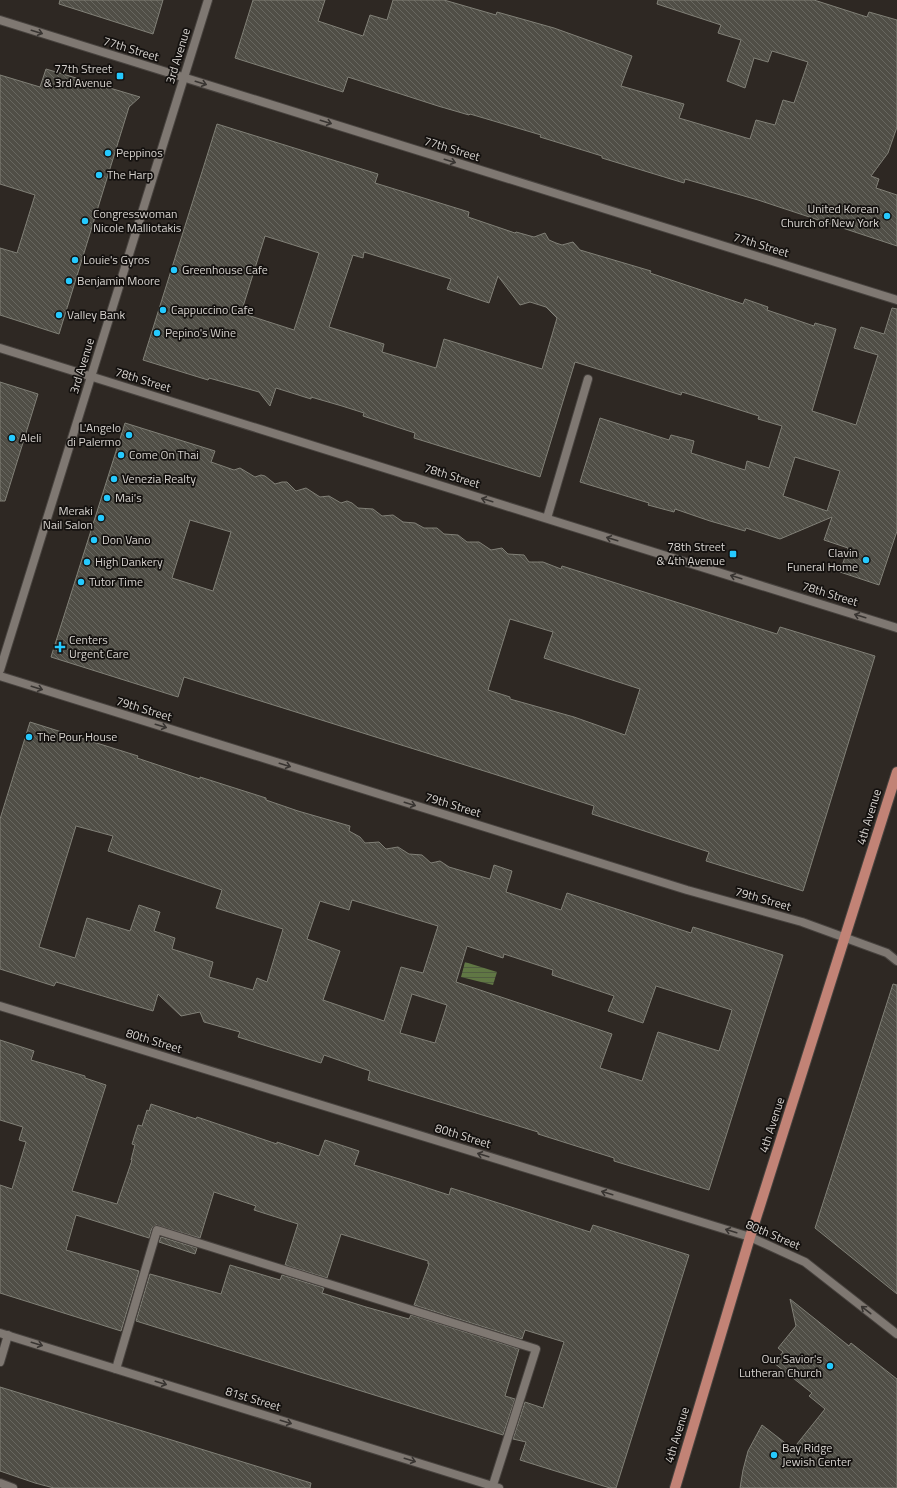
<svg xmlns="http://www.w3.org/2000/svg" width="897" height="1488" font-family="'Titillium Web',sans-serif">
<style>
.water{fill:url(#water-rules)}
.building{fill:url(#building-back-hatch);stroke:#818077;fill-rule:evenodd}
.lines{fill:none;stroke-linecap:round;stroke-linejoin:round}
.service-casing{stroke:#48433f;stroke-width:10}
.minor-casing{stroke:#48433f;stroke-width:10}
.tertiary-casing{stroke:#48433f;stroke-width:10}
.primary-casing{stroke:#48433f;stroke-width:12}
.service{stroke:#7f7872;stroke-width:8}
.minor{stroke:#7f7872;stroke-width:8}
.tertiary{stroke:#7f7872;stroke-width:8}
.primary{stroke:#c28376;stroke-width:10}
.oneway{stroke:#393532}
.poi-dot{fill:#25c9fe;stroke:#14110f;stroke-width:1.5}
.labels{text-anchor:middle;stroke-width:3.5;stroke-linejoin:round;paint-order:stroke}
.street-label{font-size:12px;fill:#d7d3cf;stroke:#14110f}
.poi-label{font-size:12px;fill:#d7d3cf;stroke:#14110f;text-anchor:start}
</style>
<defs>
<pattern id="water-rules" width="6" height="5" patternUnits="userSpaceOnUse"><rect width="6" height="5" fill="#607744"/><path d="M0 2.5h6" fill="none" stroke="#525e41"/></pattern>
<pattern id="building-back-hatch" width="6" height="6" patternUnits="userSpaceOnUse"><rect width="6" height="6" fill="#504e46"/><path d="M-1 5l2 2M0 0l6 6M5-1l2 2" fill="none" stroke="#686760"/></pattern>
</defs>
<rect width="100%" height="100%" fill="#2e2823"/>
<path class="water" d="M 465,962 L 497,972 L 493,985 L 461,977 Z"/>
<path class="building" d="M 60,0 L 163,0 L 153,34 L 59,4 Z
M 253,0 L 325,0 L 318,21 L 363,36 L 370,15 L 387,20 L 393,0 L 444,0 L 496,15 L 497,12 L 554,28 L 632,56 L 621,86 L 684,104 L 679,118 L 750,139 L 756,120 L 775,125 L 783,100 L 794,103 L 808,62 L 772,51 L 768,62 L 754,58 L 745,88 L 727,81 L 741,40 L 718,33 L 721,25 L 657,4 L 658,0 L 814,0 L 867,17 L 869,12 L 897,20 L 897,127 L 888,153 L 871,176 L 879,179 L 876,188 L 897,195 L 897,246 L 758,200 L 685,179 L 684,183 L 602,158 L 602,156 L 540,137 L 541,135 L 470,114 L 469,115 L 438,106 L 348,77 L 343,92 L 235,58 Z
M 46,69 L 140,97 L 129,107 L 59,334 L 0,315 L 0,248 L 17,253 L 35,195 L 0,184 L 0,75 L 40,87 Z
M 217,124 L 378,174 L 375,183 L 469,212 L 468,217 L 515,233 L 516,232 L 534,237 L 545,233 L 549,240 L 556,243 L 562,245 L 573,242 L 580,250 L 651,271 L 650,273 L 743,304 L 745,299 L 768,307 L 767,310 L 814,326 L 815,323 L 836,329 L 812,411 L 856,425 L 878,355 L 854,348 L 861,327 L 884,334 L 892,308 L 897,309 L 897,531 L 879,585 L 840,572 L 848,548 L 824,540 L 832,517 L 780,539 L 746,528 L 745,531 L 710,521 L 675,509 L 674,512 L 648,505 L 649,503 L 580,482 L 600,418 L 669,440 L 671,435 L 694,441 L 691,453 L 745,470 L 747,461 L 769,468 L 782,426 L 758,419 L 759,416 L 682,392 L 681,395 L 575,362 L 540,477 L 414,438 L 415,433 L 363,416 L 364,413 L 342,406 L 311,397 L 311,399 L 276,388 L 270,406 L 259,392 L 209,378 L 208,380 L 143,360 ZM 265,236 L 319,253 L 294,330 L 241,313 ZM 364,252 L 451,279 L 447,289 L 489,303 L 498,276 L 520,305 L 530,302 L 546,307 L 557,318 L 542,369 L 444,339 L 436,368 L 382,352 L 384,344 L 329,327 L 353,255 L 363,258 ZM 795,457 L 840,471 L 827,511 L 783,496 Z
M 0,382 L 38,394 L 5,501 L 0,501 Z
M 125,423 L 215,451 L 211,462 L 234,470 L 240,468 L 255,477 L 261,475 L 265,476 L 275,484 L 282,482 L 287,482 L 296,491 L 306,488 L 320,497 L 329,496 L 341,503 L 347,501 L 352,503 L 358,508 L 373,509 L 382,516 L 393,515 L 403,522 L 415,523 L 424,528 L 437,528 L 444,534 L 458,535 L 467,542 L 479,542 L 491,550 L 502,548 L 508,554 L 524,555 L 529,562 L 543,562 L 561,569 L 562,566 L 777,634 L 780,627 L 875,656 L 803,891 L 706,861 L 709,852 L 592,814 L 594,806 L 497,775 L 184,677 L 178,697 L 51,657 ZM 190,520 L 231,532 L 213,591 L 172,578 ZM 510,619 L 553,632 L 544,658 L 640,689 L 625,735 L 574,717 L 510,699 L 510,697 L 488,690 Z
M 30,722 L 138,756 L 137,758 L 200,779 L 200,777 L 266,798 L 266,800 L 298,811 L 350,826 L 349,831 L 360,837 L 365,843 L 379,842 L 386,849 L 398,847 L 409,854 L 422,855 L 431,863 L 440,861 L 449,867 L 490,879 L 494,865 L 512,871 L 506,892 L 561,910 L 567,893 L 691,933 L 693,927 L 783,955 L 709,1190 L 614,1161 L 614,1158 L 538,1134 L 538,1132 L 368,1080 L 370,1071 L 324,1055 L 321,1063 L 238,1037 L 240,1032 L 204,1022 L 200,1012 L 181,1016 L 158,994 L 153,1011 L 56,982 L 54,986 L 0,969 L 0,819 ZM 76,826 L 113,836 L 108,851 L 222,890 L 216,908 L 283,929 L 267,982 L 257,978 L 253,990 L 209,977 L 213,962 L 172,949 L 175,938 L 154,931 L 160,912 L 139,905 L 130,931 L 87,918 L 75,958 L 39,947 ZM 352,900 L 438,926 L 423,973 L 401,967 L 384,1021 L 323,1000 L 340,951 L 307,939 L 320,901 L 349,910 ZM 467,946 L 503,958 L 504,954 L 553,970 L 552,975 L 614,996 L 608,1011 L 643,1023 L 656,986 L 732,1010 L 719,1051 L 658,1032 L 642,1081 L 600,1068 L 612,1034 L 456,982 ZM 412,994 L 447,1005 L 435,1043 L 400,1033 Z
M 893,984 L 897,985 L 897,1294 L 815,1228 Z
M 0,1040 L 34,1051 L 31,1060 L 85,1076 L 85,1078 L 106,1085 L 72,1191 L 117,1204 L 132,1160 L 131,1160 L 135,1145 L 132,1144 L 138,1125 L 142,1126 L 147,1110 L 149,1111 L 151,1104 L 196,1119 L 197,1117 L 277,1144 L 277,1142 L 319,1156 L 325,1140 L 359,1151 L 354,1165 L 406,1181 L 449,1195 L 451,1188 L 590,1232 L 593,1225 L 689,1255 L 616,1488 L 610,1488 L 520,1460 L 526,1442 L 513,1439 L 525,1402 L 543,1408 L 564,1342 L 525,1330 L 522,1339 L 414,1305 L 429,1264 L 428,1264 L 428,1261 L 341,1234 L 327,1278 L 285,1265 L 298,1224 L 254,1210 L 256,1206 L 214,1192 L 200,1238 L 156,1225 L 152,1228 L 149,1238 L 76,1215 L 66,1250 L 139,1271 L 121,1331 L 0,1293 L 0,1185 L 12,1189 L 26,1142 L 19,1140 L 23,1127 L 0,1120 Z
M 161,1237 L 197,1248 L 195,1254 L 159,1242 Z
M 230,1265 L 280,1280 L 282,1275 L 324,1288 L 322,1293 L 366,1307 L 409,1319 L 411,1315 L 519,1349 L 505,1396 L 515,1399 L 503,1435 L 136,1321 L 150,1274 L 221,1294 Z
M 790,1299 L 849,1346 L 851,1343 L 897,1379 L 897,1488 L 740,1488 L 743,1470 L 748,1451 L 762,1425 L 793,1449 L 825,1409 L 809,1396 L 812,1393 L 774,1363 L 783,1352 L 778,1348 L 796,1326 Z
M 0,1387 L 311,1483 L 310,1488 L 54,1488 L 35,1483 L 0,1471 Z"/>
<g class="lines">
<g class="service-casing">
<path id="service" d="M 547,518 L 588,379
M 0,1362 L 8,1335
M 116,1369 L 157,1230 L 536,1349 L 492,1488
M 0,1483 L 13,1488"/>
</g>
<g class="minor-casing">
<path id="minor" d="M 0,20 L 897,300
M 0,348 L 897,628
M 0,676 L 687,890 L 802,922 L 887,953 L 897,961
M 0,1006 L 750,1237 L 805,1262 L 897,1334
M 0,1333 L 499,1488"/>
</g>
<g class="tertiary-casing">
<path id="tertiary" d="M 0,670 L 208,0"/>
</g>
<g class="primary-casing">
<path id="primary" d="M 675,1488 L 750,1237 L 897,772"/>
</g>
<use href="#service" class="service"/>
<use href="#minor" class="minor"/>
<use href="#tertiary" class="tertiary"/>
<use href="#primary" class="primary"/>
</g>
<defs><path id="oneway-shaft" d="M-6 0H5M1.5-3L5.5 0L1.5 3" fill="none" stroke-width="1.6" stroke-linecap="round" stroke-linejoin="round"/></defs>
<g class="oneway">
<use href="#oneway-shaft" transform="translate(37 32) rotate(17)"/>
<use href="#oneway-shaft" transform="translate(201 83) rotate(17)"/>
<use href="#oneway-shaft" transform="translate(326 122) rotate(17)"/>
<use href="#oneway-shaft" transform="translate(450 161) rotate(17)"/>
<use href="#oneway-shaft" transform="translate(487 500) rotate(-163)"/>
<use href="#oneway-shaft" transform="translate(612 539) rotate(-163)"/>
<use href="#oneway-shaft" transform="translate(736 577) rotate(-163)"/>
<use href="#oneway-shaft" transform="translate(860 616) rotate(-163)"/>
<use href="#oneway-shaft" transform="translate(37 688) rotate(17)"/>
<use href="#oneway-shaft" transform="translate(161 726) rotate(17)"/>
<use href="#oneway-shaft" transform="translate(285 765) rotate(17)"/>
<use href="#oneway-shaft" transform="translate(410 804) rotate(17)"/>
<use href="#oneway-shaft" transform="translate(483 1155) rotate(-163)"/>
<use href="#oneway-shaft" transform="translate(607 1193) rotate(-163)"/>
<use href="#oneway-shaft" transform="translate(731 1231) rotate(-163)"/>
<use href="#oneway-shaft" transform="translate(866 1310) rotate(-142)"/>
<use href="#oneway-shaft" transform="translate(37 1344) rotate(17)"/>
<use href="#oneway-shaft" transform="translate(161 1383) rotate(17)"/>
<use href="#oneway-shaft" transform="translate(286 1422) rotate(17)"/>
<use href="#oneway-shaft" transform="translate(410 1460) rotate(17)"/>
</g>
<g class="poi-dot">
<rect x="116" y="72" width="8" height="8" rx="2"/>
<circle cx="108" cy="153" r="4"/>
<circle cx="99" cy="175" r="4"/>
<circle cx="887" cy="216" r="4"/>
<circle cx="85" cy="221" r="4"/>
<circle cx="75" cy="260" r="4"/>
<circle cx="174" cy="270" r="4"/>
<circle cx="69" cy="281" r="4"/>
<circle cx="163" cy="310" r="4"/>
<circle cx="59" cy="315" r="4"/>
<circle cx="157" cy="333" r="4"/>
<circle cx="129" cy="435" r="4"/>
<circle cx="12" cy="438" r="4"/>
<circle cx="121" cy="455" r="4"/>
<circle cx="114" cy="479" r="4"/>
<circle cx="107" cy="498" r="4"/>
<circle cx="101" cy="518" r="4"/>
<circle cx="94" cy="540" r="4"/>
<rect x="729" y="550" width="8" height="8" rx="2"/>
<circle cx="866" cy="560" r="4"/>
<circle cx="87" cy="562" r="4"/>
<circle cx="81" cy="582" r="4"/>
<path d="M58 641h4v4h4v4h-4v4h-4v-4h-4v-4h4z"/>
<circle cx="29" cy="737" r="4"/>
<circle cx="830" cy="1366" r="4"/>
<circle cx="774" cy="1455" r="4"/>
</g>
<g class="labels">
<g class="street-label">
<text transform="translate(131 49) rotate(17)" y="4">77th Street</text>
<text transform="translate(178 56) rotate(-73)" y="4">3rd Avenue</text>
<text transform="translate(452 149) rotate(17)" y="4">77th Street</text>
<text transform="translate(761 245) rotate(17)" y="4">77th Street</text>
<text transform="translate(82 366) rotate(-73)" y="4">3rd Avenue</text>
<text transform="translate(143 380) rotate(17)" y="4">78th Street</text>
<text transform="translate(452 476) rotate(17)" y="4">78th Street</text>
<text transform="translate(830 594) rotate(17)" y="4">78th Street</text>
<text transform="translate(144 709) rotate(17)" y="4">79th Street</text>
<text transform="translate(453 805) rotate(17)" y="4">79th Street</text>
<text transform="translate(869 817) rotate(-73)" y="4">4th Avenue</text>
<text transform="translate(763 899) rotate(16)" y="4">79th Street</text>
<text transform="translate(154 1041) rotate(17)" y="4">80th Street</text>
<text transform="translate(772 1125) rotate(-72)" y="4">4th Avenue</text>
<text transform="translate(463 1136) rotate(17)" y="4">80th Street</text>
<text transform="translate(773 1235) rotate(23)" y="4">80th Street</text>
<text transform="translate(253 1399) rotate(17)" y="4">81st Street</text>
<text transform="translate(677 1435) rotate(-73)" y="4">4th Avenue</text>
</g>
<g class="poi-label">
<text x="112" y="73" text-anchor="end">77th Street<tspan x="112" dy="14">&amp; 3rd Avenue</tspan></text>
<text x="116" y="157">Peppinos</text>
<text x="107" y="179">The Harp</text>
<text x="879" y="213" text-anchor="end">United Korean<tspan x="879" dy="14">Church of New York</tspan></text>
<text x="93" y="218">Congresswoman<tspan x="93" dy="14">Nicole Malliotakis</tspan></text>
<text x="83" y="264">Louie's Gyros</text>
<text x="182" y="274">Greenhouse Cafe</text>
<text x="77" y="285">Benjamin Moore</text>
<text x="171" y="314">Cappuccino Cafe</text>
<text x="67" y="319">Valley Bank</text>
<text x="165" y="337">Pepino's Wine</text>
<text x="121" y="432" text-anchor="end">L'Angelo<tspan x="121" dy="14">di Palermo</tspan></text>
<text x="20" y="442">Aleli</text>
<text x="129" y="459">Come On Thai</text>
<text x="122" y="483">Venezia Realty</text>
<text x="115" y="502">Mai's</text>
<text x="93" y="515" text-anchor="end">Meraki<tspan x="93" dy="14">Nail Salon</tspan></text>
<text x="102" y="544">Don Vano</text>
<text x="725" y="551" text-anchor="end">78th Street<tspan x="725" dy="14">&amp; 4th Avenue</tspan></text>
<text x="858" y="557" text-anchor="end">Clavin<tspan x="858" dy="14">Funeral Home</tspan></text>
<text x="95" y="566">High Dankery</text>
<text x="89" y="586">Tutor Time</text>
<text x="69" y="644">Centers<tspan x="69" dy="14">Urgent Care</tspan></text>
<text x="37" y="741">The Pour House</text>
<text x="822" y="1363" text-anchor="end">Our Savior's<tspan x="822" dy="14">Lutheran Church</tspan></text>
<text x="782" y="1452">Bay Ridge<tspan x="782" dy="14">Jewish Center</tspan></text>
</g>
</g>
</svg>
